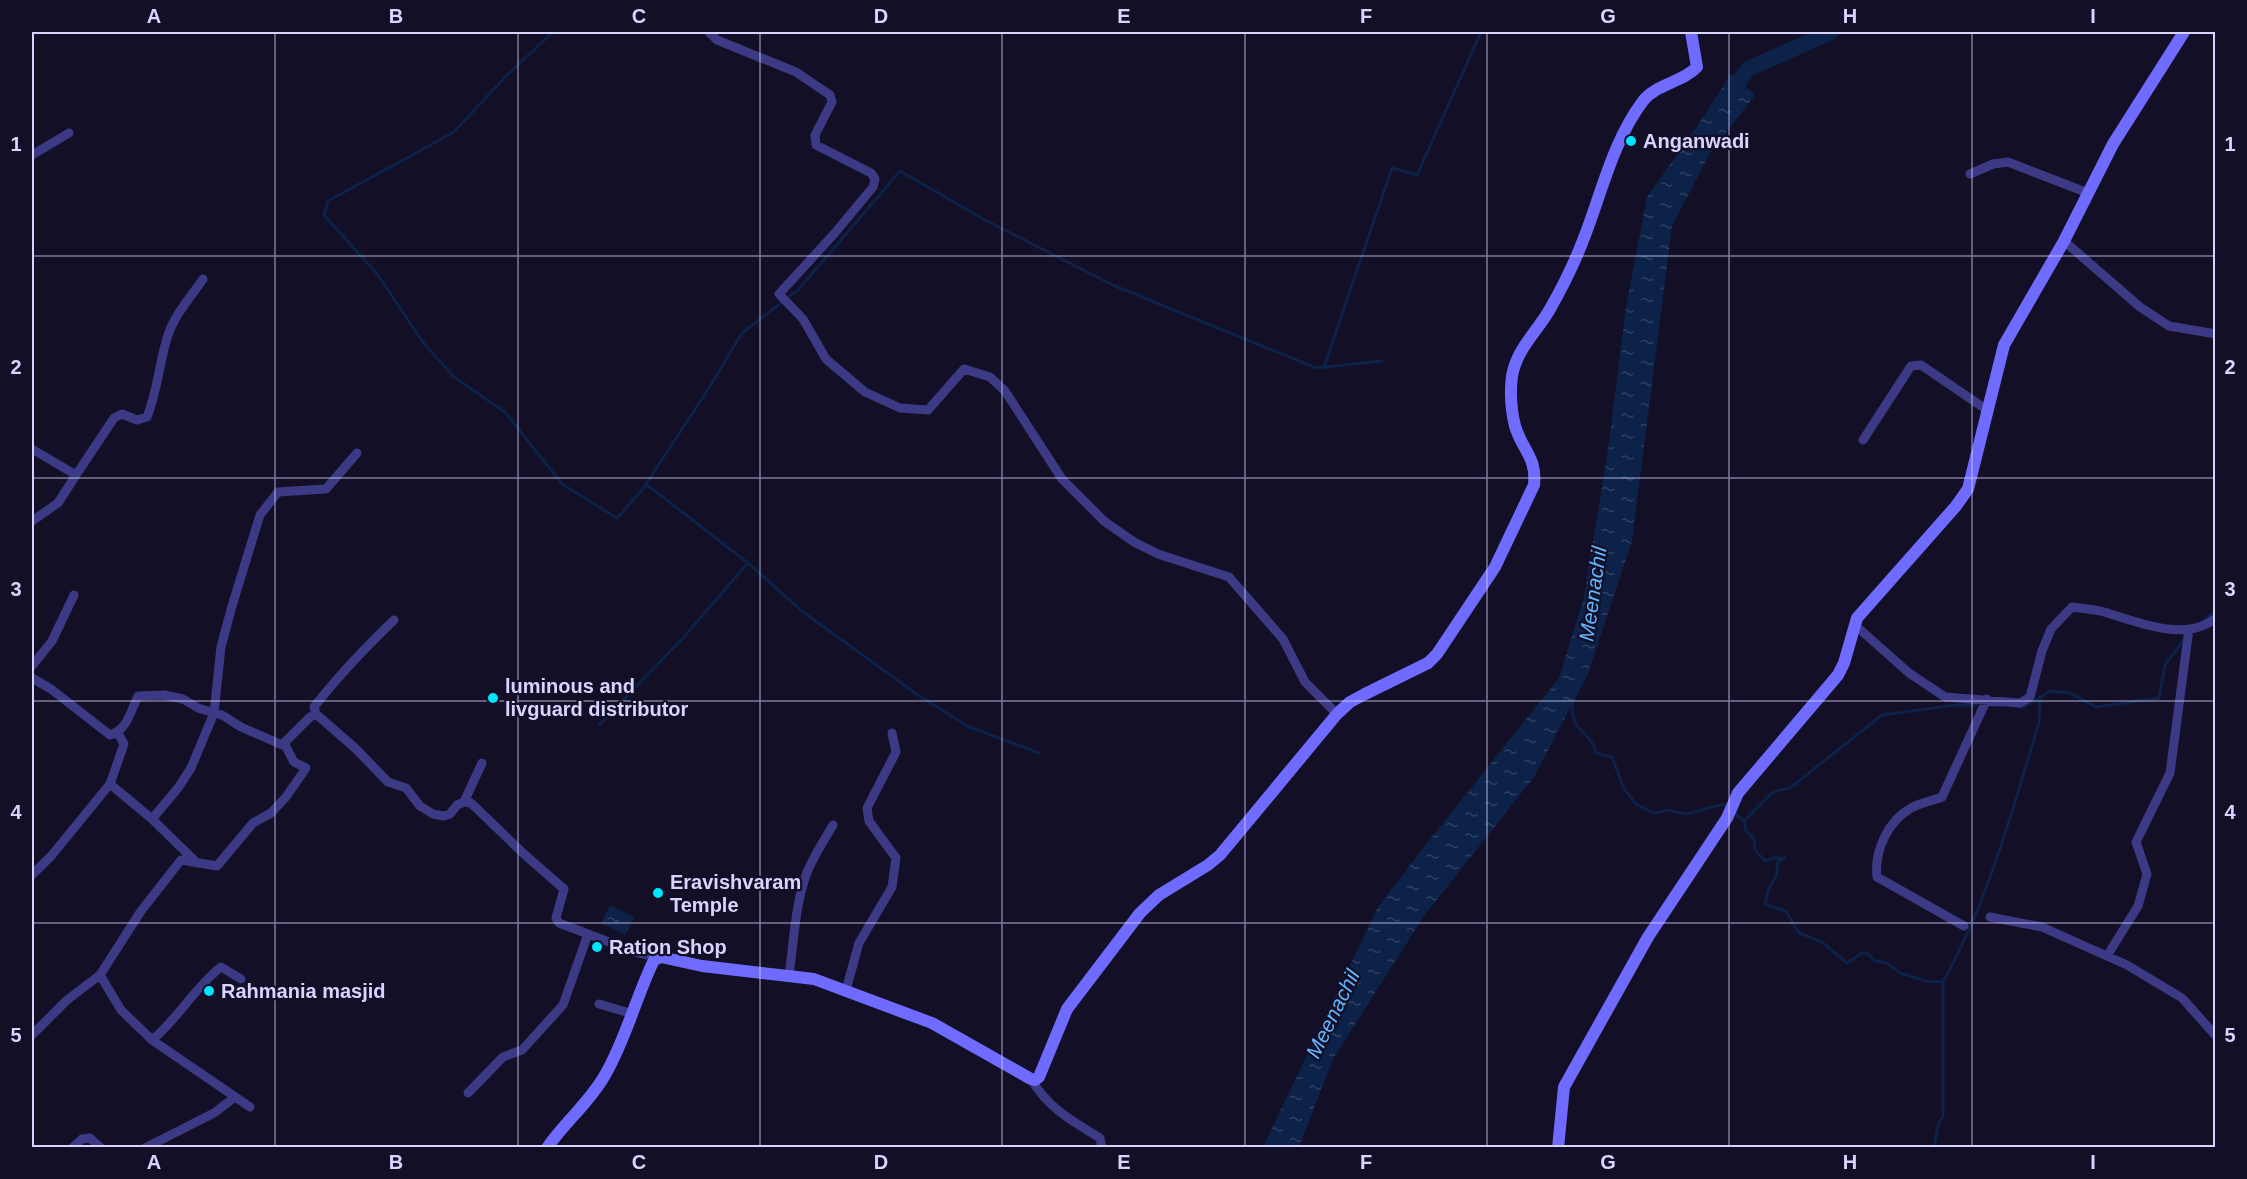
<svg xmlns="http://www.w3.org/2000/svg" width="2247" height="1179" font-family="Arial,sans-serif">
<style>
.water{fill:url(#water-ripples)}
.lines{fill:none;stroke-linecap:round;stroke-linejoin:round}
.stream{stroke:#0c2248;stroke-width:3}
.river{stroke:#0c2248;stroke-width:16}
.street{stroke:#3d3a85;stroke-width:9}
.secondary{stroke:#6f6bff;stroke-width:12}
.grid{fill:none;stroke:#d9d4ff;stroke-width:1.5;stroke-opacity:0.55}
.poi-dot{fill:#00e5ff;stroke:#130f26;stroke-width:2}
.labels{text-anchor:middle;stroke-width:4.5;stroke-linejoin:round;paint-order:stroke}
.poi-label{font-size:20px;font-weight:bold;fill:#d9d4ff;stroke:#130f26;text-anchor:start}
.water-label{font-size:21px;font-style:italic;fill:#62b6ff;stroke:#130f26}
.neatline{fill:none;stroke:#d9d4ff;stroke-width:2}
.grid-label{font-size:20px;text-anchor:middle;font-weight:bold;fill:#d9d4ff}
</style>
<defs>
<pattern id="water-ripples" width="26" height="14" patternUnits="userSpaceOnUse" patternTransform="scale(1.5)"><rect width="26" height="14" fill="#0c2248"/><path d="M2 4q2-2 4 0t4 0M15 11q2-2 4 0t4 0" fill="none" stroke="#2f4163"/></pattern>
</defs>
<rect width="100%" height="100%" fill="#130f26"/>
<path class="water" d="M 1731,74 L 1755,95 L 1709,155 L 1672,226 L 1632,541 L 1587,676 L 1534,777 L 1424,916 L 1333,1059 L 1299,1147 L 1263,1147 L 1378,907 L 1416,857 L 1559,678 L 1584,597 L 1608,450 L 1626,306 L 1647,197 L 1698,125 Z
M 610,905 L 634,917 L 625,935 L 601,923 Z"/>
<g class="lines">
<path class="stream" d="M 553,32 L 505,77 L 454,132 L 328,201 L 324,215 L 378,275 L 422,341 L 454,377 L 505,412 L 562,484 L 617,518 L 642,490 L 709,388 L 742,333 L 798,290 L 900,171 L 987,221 L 1115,286 L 1316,368 L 1382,361
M 1324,367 L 1392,168 L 1417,175 L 1481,32
M 646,484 L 748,563 L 803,612 L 918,695 L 967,726 L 1039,753
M 2205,619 L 2216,611
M 1573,702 C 1568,732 1590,729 1596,753 L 1612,757 L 1624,789 L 1637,805 L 1654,813 L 1668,810 L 1686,814 L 1724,804 L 1728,808
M 1990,705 L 2001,706
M 2019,707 L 2024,707 L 2051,691 L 2070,693 L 2096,707 L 2159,698 L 2165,665 L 2185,638
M 599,725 L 682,639 L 748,563
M 1733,812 L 1744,821 L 1746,831 L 1754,839 L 1755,850 L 1765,861 L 1773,858 L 1785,858 L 1778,862 L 1776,876 L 1768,890 L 1765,904 L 1786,911 L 1799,933 L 1822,942 L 1847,963 L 1862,953 L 1868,954 L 1875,961 L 1887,963 L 1900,973 L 1926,981 L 1943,982 L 1943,1116 L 1938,1125 L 1934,1148
M 1744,821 L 1773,792 L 1790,788 L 1882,715 L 1956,705 L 1976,705
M 1943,982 C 1988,902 2012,811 2039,723 L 2040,697"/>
<path class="river" d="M 1727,99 L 1748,69 L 1831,32"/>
<path class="street" d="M 709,32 L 717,40 L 796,72 L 830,95 L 832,102 L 815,135 L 816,145 L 871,173 L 875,179 L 873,187 L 834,234 L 779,294 L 803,319 L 826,359 L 865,392 L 900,408 L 928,410 L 964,369 L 990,377 L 1005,391 L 1062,479 L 1104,521 L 1134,542 L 1158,554 L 1229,577 L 1283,639 L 1305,682 L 1337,714
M 32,155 L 69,133
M 1970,174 L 1993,164 L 2008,162 L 2088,193
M 2064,241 L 2140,307 L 2169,326 L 2216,334
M 1863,440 L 1911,366 L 1921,365 L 1987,410
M 32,449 L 76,475 L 58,503 L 32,521
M 76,475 L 114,418 L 122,414 L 137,420 L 147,417 C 158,390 159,362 168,335 C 175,314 191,297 203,279
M 1855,625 L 1909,673 L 1945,697 L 2020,703 L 2030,697 L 2042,651 L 2051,629 L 2072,607 C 2083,609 2094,609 2104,612 C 2138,622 2185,643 2216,618
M 32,666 L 52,641 L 74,595
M 32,678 L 51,689 L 110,735 C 127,731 131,710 138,696 L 164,695 L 183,699 L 198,708 L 222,715 L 241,727 L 282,745 L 310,717 L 316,714 L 355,748 L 388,782 L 406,788 L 420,806 L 433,814 L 444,816 L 450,814 L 457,805 L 464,802 L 471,803 L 525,855 L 564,889 L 556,918 L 559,923 L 638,953 L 661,957
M 316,714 L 314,707 C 338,676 365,648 394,620
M 110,784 L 152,819 L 197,863
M 464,802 L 482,763
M 152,819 L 178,788 L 191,768 L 214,713 L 221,647 L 232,606 L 260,515 L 278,492 L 326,489 L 357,453
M 32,875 L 52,855 L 110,784 L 124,744 L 118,733
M 1990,917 L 2042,927 L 2127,965 L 2182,998 L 2216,1036
M 1964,926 L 1877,877 C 1874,851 1888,821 1911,808 C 1920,803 1932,801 1942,797 L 1987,699
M 2107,956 L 2138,906 L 2147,874 L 2136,842 L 2170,773 L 2189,629
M 100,975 L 141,911 L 181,860 L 217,866 L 253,823 L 271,813 L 286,797 L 306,768 L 294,762 L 284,743
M 789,975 C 794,941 795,902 808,870 C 815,854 825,839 833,825
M 846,990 L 859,943 L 892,887 L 896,858 L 869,821 L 867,808 L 896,752 L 892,733
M 599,1004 L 633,1014
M 32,1035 L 67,1000 L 100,975 L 121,1010 L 152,1040 C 178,1019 194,988 221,967 L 241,979
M 152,1040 L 250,1107
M 1031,1079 C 1048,1108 1072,1121 1100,1138 L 1102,1148
M 468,1093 L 503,1057 L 522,1050 L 563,1005 L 588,934
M 72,1148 L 82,1139 L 90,1138 L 101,1148
M 145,1148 L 214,1113 L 235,1097"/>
<path class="secondary" d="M 547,1148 C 564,1123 590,1102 605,1075 C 626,1039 636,997 654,960 L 661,957 L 702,966 L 814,979 L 932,1023 L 1031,1079 L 1035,1080 L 1039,1077 L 1067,1009 L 1140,913 L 1159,895 L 1208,865 L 1220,855 L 1337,714 L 1350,702 L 1365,694 L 1428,663 L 1437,654 L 1495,567 L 1534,485 C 1537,457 1522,450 1515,426 C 1511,410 1510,392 1512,376 C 1517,348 1537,332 1550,309 C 1562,288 1573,266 1582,243 C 1601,196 1612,142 1643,101 C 1656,84 1683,82 1697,67 L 1691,32
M 1558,1148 L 1564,1087 L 1648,937 L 1727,818 L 1738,793 L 1838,675 L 1844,663 L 1857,618 L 1956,506 L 1968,489 L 2004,345 L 2064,241 L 2113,144 L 2184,32"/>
</g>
<path class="grid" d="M 275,32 L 275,1148M 518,32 L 518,1148M 760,32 L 760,1148M 1002,32 L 1002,1148M 1245,32 L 1245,1148M 1487,32 L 1487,1148M 1729,32 L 1729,1148M 1972,32 L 1972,1148M 32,256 L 2216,256M 32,478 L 2216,478M 32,701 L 2216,701M 32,923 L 2216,923"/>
<g class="poi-dot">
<circle cx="1631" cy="141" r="6"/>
<circle cx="493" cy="698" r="6"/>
<circle cx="658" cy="893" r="6"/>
<circle cx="597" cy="947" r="6"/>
<circle cx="209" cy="991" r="6"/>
</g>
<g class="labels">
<g class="poi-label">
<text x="1643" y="148">Anganwadi</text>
<text x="505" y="693">luminous and<tspan x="505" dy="23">livguard distributor</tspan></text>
<text x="670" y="889">Eravishvaram<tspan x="670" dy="23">Temple</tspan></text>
<text x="609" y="954">Ration Shop</text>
<text x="221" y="998">Rahmania masjid</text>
</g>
<g class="water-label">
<text transform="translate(1593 594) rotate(-82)" y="7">Meenachil</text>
<text transform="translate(1333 1014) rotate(-64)" y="7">Meenachil</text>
</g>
</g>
<rect width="2247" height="1179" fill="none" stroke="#130f26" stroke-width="66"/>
<rect x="33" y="33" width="2181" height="1113" class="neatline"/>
<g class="grid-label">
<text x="154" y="23">A</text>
<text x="396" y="23">B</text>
<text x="639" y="23">C</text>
<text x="881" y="23">D</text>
<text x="1124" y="23">E</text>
<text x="1366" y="23">F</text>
<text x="1608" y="23">G</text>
<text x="1850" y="23">H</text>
<text x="2093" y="23">I</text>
<text x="16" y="151">1</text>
<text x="2230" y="151">1</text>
<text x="16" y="374">2</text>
<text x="2230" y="374">2</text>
<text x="16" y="596">3</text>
<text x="2230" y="596">3</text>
<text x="16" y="819">4</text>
<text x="2230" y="819">4</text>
<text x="16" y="1042">5</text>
<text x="2230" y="1042">5</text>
<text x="154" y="1169">A</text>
<text x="396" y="1169">B</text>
<text x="639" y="1169">C</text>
<text x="881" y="1169">D</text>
<text x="1124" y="1169">E</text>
<text x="1366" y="1169">F</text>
<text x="1608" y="1169">G</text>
<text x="1850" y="1169">H</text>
<text x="2093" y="1169">I</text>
</g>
</svg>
